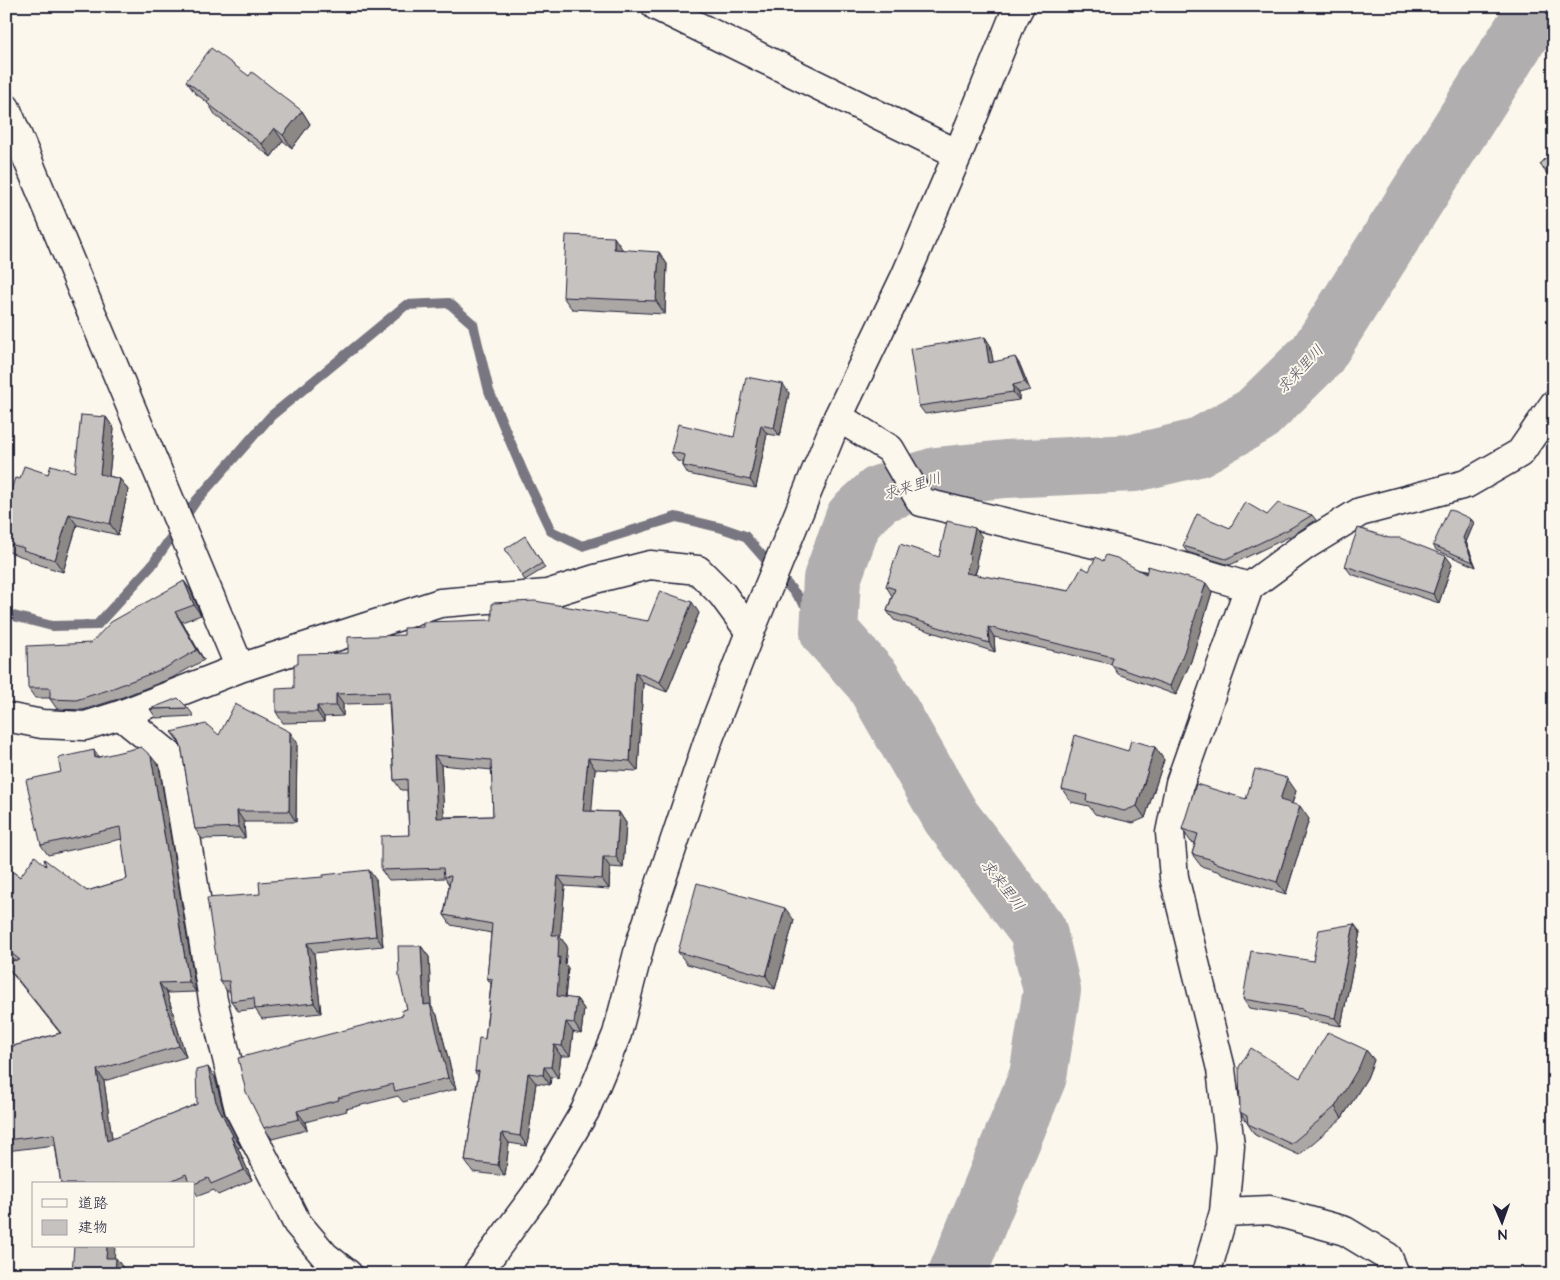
<svg xmlns="http://www.w3.org/2000/svg" width="1560" height="1280" font-family="'Architects Daughter','Klee One',sans-serif">
<style>
.lines{fill:none;stroke-linecap:round;stroke-linejoin:round}
.stream{stroke:#787681;stroke-width:10}
.river{stroke:#b1aeb0;stroke-width:58}
.street-casing{stroke:#22223b;stroke-width:31}
.secondary-casing{stroke:#22223b;stroke-width:31}
.street{stroke:#fbf7ec;stroke-width:28}
.secondary{stroke:#fbf7ec;stroke-width:28}
.wall{fill:#aaa7a5;stroke:#22223b;fill-rule:evenodd}
.shaded-wall{fill:#8b8886;stroke:#22223b}
.building{fill:#c6c2c0;stroke:#22223b;fill-rule:evenodd}
.labels{text-anchor:middle;stroke-width:4;stroke-linejoin:round;paint-order:stroke}
.water-label{font-size:15px;font-style:italic;fill:#545364;stroke:#fbf7ec}
</style>
<rect width="100%" height="100%" fill="#fbf7ec"/>
<filter id="ink" filterUnits="userSpaceOnUse"><feTurbulence type="fractalNoise" baseFrequency=".02" numOctaves="2"/><feDisplacementMap in="SourceGraphic" scale="10" xChannelSelector="R" yChannelSelector="G"/><feConvolveMatrix kernelMatrix="1 2 1 2 8 2 1 2 1" color-interpolation-filters="sRGB"/></filter>
<g filter="url(#ink)">
<g class="lines">
<path class="stream" d="M 6,614 L 52,626 L 97,625 L 152,565 L 196,501 L 271,416 L 406,305 L 449,303 L 473,324 L 489,391 L 523,472 L 551,531 L 582,546 L 676,517 L 722,528 L 745,536 L 829,632"/>
<path class="river" d="M 957,1274 L 1038,1076 L 1052,990 L 1038,931 L 951,817 L 873,681 L 829,632 L 832,579 L 854,518 L 880,494 L 936,476 L 1005,469 L 1134,463 L 1197,448 L 1256,415 L 1317,355 L 1538,6"/>
<g class="street-casing">
<path id="street" d="M 656,6 L 958,154
M 6,108 L 240,668
M 838,417 L 890,449 L 921,502 L 1160,560 L 1249,587
M 120,715 L 173,758 L 213,1000 L 239,1109 L 297,1223 L 325,1256 L 348,1274
M 6,717 L 42,724 L 85,726 L 120,715 L 240,668 L 440,603 L 547,594 L 595,579 L 650,565 L 698,570 L 722,594 L 750,632
M 1224,1212 L 1270,1210 L 1345,1231 L 1388,1257 L 1395,1274
M 1206,1274 L 1224,1212 L 1230,1146 L 1221,1069 L 1174,877 L 1170,833 L 1180,783 L 1249,587 L 1306,545 L 1360,512 L 1466,484 L 1520,453 L 1554,404"/>
</g>
<g class="secondary-casing">
<path id="secondary" d="M 477,1274 L 536,1194 L 585,1111 L 617,1034 L 641,941 L 709,738 L 750,632 L 838,417 L 905,277 L 958,154 L 1012,21 L 1020,6"/>
</g>
<use href="#street" class="street"/>
<use href="#secondary" class="secondary"/>
</g>
<path class="wall" d="M 249,76 L 302,111 L 310,124 L 292,148 L 283,141 L 271,157 L 216,116 L 208,103 L 195,93 L 186,81 Z
M 1554,151 L 1554,181 L 1546,173 L 1540,164 Z
M 659,252 L 667,264 L 665,314 L 572,309 L 563,297 Z
M 985,337 L 990,345 L 993,362 L 1020,365 L 1030,390 L 1019,393 L 1019,400 L 925,414 L 919,406 Z
M 789,393 L 780,436 L 767,434 L 756,488 L 688,474 L 683,466 L 683,462 L 677,461 L 671,452 L 734,437 Z
M 106,417 L 114,429 L 109,476 L 120,479 L 128,490 L 118,535 L 77,525 L 63,572 L 31,562 L 29,559 L 6,551 L 6,505 L 20,479 L 48,474 L 75,472 Z
M 1267,515 L 1312,515 L 1316,520 L 1293,535 L 1230,565 L 1187,552 L 1183,546 L 1230,528 Z
M 1471,519 L 1474,523 L 1466,542 L 1476,567 L 1436,550 L 1433,545 Z
M 525,536 L 545,568 L 525,580 L 522,576 Z
M 982,537 L 976,562 L 978,565 L 975,575 L 1069,591 L 1089,571 L 1103,561 L 1212,592 L 1191,661 L 1176,695 L 1118,674 L 1111,664 L 994,637 L 995,652 L 894,620 L 887,611 L 892,596 L 886,586 L 939,557 Z
M 1452,564 L 1439,603 L 1351,574 L 1345,566 Z
M 184,581 L 191,591 L 201,615 L 182,622 L 204,660 L 172,678 L 115,700 L 83,710 L 57,709 L 50,699 L 50,698 L 35,698 L 28,688 L 91,643 Z
M 699,613 L 667,692 L 643,683 L 638,771 L 595,769 L 591,811 L 619,812 L 626,823 L 623,868 L 610,867 L 609,889 L 565,886 L 560,937 L 567,946 L 565,964 L 568,968 L 565,998 L 577,999 L 584,1009 L 581,1034 L 573,1032 L 570,1056 L 561,1056 L 558,1078 L 551,1077 L 550,1085 L 536,1083 L 527,1146 L 509,1143 L 505,1176 L 473,1172 L 465,1161 L 478,1076 L 475,1072 L 485,1039 L 491,984 L 487,978 L 491,933 L 451,925 L 444,915 L 449,885 L 445,878 L 389,880 L 381,870 L 409,835 L 407,790 L 401,790 L 394,780 L 389,703 L 343,704 L 343,716 L 324,717 L 324,722 L 283,723 L 276,712 L 294,688 L 298,664 L 348,653 L 404,635 L 648,621 ZM 441,765 L 492,770 L 493,816 L 444,817 Z
M 188,708 L 194,716 L 156,718 L 150,709 Z
M 171,732 L 297,742 L 296,822 L 244,822 L 245,838 L 202,839 L 195,829 L 181,745 Z
M 1155,747 L 1164,760 L 1145,818 L 1133,823 L 1095,814 L 1089,806 L 1071,802 L 1062,789 L 1128,751 Z
M 99,757 L 159,766 L 196,992 L 167,993 L 186,1057 L 104,1081 L 112,1139 L 197,1104 L 215,1077 L 224,1113 L 241,1147 L 238,1148 L 252,1180 L 218,1195 L 214,1190 L 198,1196 L 194,1190 L 194,1184 L 61,1184 L 55,1145 L 6,1151 L 6,1048 L 60,1033 L 6,966 L 15,960 L 6,954 L 6,867 L 20,877 L 46,866 L 87,891 L 127,879 L 122,839 L 48,855 L 41,845 L 61,772 Z
M 1296,791 L 1292,804 L 1309,819 L 1286,894 L 1221,874 L 1220,872 L 1201,866 L 1192,854 L 1195,843 L 1191,842 L 1182,829 L 1246,799 Z
M 376,880 L 383,946 L 314,953 L 321,1013 L 262,1019 L 255,1009 L 238,1011 L 231,1001 L 230,991 L 227,991 L 220,981 L 260,894 Z
M 794,920 L 775,989 L 687,964 L 678,952 Z
M 1354,924 L 1360,932 L 1341,1026 L 1309,1020 L 1306,1017 L 1249,1008 L 1243,999 L 1313,961 Z
M 421,946 L 429,957 L 431,1006 L 437,1015 L 456,1089 L 403,1102 L 398,1096 L 346,1109 L 347,1111 L 305,1122 L 307,1130 L 272,1139 L 264,1128 L 403,1015 L 407,1009 Z
M 1366,1050 L 1374,1060 L 1367,1078 L 1342,1118 L 1299,1155 L 1255,1135 L 1240,1112 L 1300,1078 Z"/>
<path class="shaded-wall" d="M 302,111 L 310,124 L 292,148 L 283,135 Z
M 274,128 L 283,141 L 271,157 L 262,144 Z
M 614,237 L 623,250 L 614,249 Z
M 659,252 L 667,264 L 665,314 L 656,301 Z
M 985,337 L 990,345 L 995,371 L 989,363 Z
M 1015,357 L 1020,365 L 1030,390 L 1025,382 Z
M 783,384 L 789,393 L 780,436 L 774,428 Z
M 1013,385 L 1019,393 L 1019,400 L 1013,392 Z
M 106,417 L 114,429 L 108,485 L 100,474 Z
M 761,425 L 767,434 L 756,488 L 750,480 Z
M 120,479 L 128,490 L 118,535 L 110,524 Z
M 69,514 L 77,525 L 63,572 L 55,560 Z
M 1471,519 L 1474,523 L 1466,542 L 1476,567 L 1473,562 L 1463,538 Z
M 975,528 L 982,537 L 976,562 L 978,565 L 972,582 L 966,573 L 969,555 Z
M 1446,556 L 1452,564 L 1439,603 L 1433,594 Z
M 184,581 L 191,591 L 201,615 L 194,605 Z
M 1206,583 L 1212,592 L 1191,661 L 1176,695 L 1170,686 Z
M 692,602 L 699,613 L 667,692 L 660,682 Z
M 175,612 L 182,622 L 204,660 L 197,650 Z
M 988,627 L 994,637 L 995,652 L 989,643 Z
M 635,672 L 643,683 L 638,771 L 630,761 Z
M 336,694 L 343,704 L 343,716 L 336,706 Z
M 317,706 L 324,717 L 324,722 L 317,712 Z
M 290,732 L 297,742 L 296,822 L 289,811 Z
M 1155,747 L 1164,760 L 1145,818 L 1137,806 Z
M 94,750 L 102,760 L 95,758 Z
M 434,755 L 441,765 L 445,828 L 437,818 Z
M 151,756 L 159,766 L 196,992 L 189,982 Z
M 588,758 L 595,769 L 591,821 L 583,811 Z
M 1287,778 L 1296,791 L 1289,813 L 1280,800 Z
M 1300,806 L 1309,819 L 1286,894 L 1277,882 Z
M 237,811 L 244,822 L 245,838 L 238,827 Z
M 619,812 L 626,823 L 623,868 L 616,857 Z
M 603,857 L 610,867 L 609,889 L 602,879 Z
M 369,870 L 376,880 L 383,946 L 376,936 Z
M 558,876 L 565,886 L 560,937 L 567,946 L 565,964 L 568,968 L 564,1007 L 557,996 L 558,958 L 552,935 Z
M 785,908 L 794,920 L 775,989 L 766,976 Z
M 1354,924 L 1360,932 L 1341,1026 L 1335,1018 Z
M 307,943 L 314,953 L 321,1013 L 314,1003 Z
M 421,946 L 429,957 L 431,1006 L 437,1015 L 456,1089 L 448,1078 L 424,1005 Z
M 159,983 L 167,993 L 186,1057 L 179,1046 Z
M 577,999 L 584,1009 L 581,1034 L 574,1023 Z
M 566,1022 L 573,1032 L 570,1056 L 562,1046 Z
M 554,1045 L 561,1056 L 558,1078 L 551,1067 Z
M 1366,1050 L 1374,1060 L 1367,1078 L 1342,1118 L 1335,1107 Z
M 208,1067 L 215,1077 L 224,1113 L 241,1147 L 233,1136 L 216,1102 Z
M 544,1067 L 551,1077 L 550,1085 L 543,1075 Z
M 97,1070 L 104,1081 L 114,1152 L 107,1141 Z
M 528,1073 L 536,1083 L 527,1146 L 520,1136 Z
M 297,1111 L 305,1122 L 307,1130 L 299,1119 Z
M 502,1133 L 509,1143 L 505,1176 L 498,1165 Z
M 231,1137 L 238,1148 L 252,1180 L 244,1170 Z
M 107,1246 L 115,1246 L 114,1268 L 106,1258 Z
M 116,1258 L 124,1269 L 123,1274 L 115,1274 Z"/>
<path class="building" d="M 211,48 L 249,76 L 252,72 L 302,111 L 283,135 L 274,128 L 262,144 L 207,103 L 210,99 L 186,81 Z
M 1554,151 L 1554,178 L 1540,164 Z
M 566,235 L 614,237 L 614,249 L 659,252 L 656,301 L 563,297 Z
M 985,337 L 989,363 L 1015,357 L 1025,382 L 1013,385 L 1013,392 L 919,406 L 910,349 Z
M 746,377 L 783,384 L 774,428 L 761,425 L 750,480 L 683,466 L 685,455 L 671,452 L 678,424 L 734,437 Z
M 81,415 L 106,417 L 100,474 L 120,479 L 110,524 L 69,514 L 55,560 L 23,550 L 24,548 L 6,543 L 6,505 L 15,478 L 20,479 L 24,466 L 48,474 L 51,465 L 75,472 Z
M 1245,502 L 1267,515 L 1278,503 L 1312,515 L 1289,529 L 1226,559 L 1183,546 L 1197,514 L 1230,528 Z
M 1449,509 L 1471,519 L 1463,538 L 1473,562 L 1433,545 Z
M 947,521 L 975,528 L 969,555 L 971,556 L 966,573 L 1069,591 L 1082,567 L 1089,571 L 1096,557 L 1103,561 L 1106,555 L 1117,558 L 1146,574 L 1148,566 L 1206,583 L 1184,652 L 1170,686 L 1111,665 L 1113,657 L 988,627 L 989,643 L 887,611 L 895,589 L 886,586 L 900,544 L 939,557 Z
M 1358,528 L 1389,538 L 1400,538 L 1446,556 L 1433,594 L 1345,566 Z
M 525,536 L 542,563 L 522,576 L 505,549 Z
M 184,581 L 194,605 L 175,612 L 197,650 L 165,668 L 108,690 L 76,700 L 50,699 L 50,688 L 28,688 L 27,646 L 91,643 L 111,622 Z
M 660,591 L 692,602 L 660,682 L 635,672 L 630,761 L 588,758 L 583,811 L 619,812 L 616,857 L 603,857 L 602,879 L 558,876 L 552,935 L 559,935 L 558,958 L 560,957 L 557,996 L 577,999 L 574,1023 L 566,1022 L 562,1046 L 554,1045 L 551,1067 L 544,1067 L 543,1075 L 528,1073 L 520,1136 L 502,1133 L 498,1165 L 465,1161 L 479,1071 L 475,1072 L 479,1038 L 485,1039 L 492,979 L 487,978 L 492,924 L 444,915 L 451,876 L 444,877 L 443,868 L 381,870 L 381,836 L 409,835 L 407,779 L 394,780 L 389,692 L 336,694 L 336,706 L 317,706 L 317,712 L 276,712 L 276,689 L 294,688 L 294,664 L 298,664 L 298,654 L 348,653 L 348,637 L 404,635 L 404,628 L 423,627 L 423,622 L 492,620 L 492,603 L 535,601 L 648,621 ZM 434,755 L 491,760 L 493,816 L 437,818 Z
M 178,698 L 188,708 L 150,709 Z
M 235,704 L 290,732 L 289,811 L 237,811 L 238,827 L 195,829 L 181,745 L 176,736 L 171,732 L 206,724 L 219,735 Z
M 1075,735 L 1128,751 L 1131,740 L 1155,747 L 1137,806 L 1124,811 L 1086,801 L 1087,795 L 1062,789 Z
M 141,747 L 151,756 L 189,982 L 159,983 L 179,1046 L 97,1070 L 107,1141 L 197,1104 L 196,1070 L 208,1067 L 216,1102 L 233,1136 L 231,1137 L 244,1170 L 211,1184 L 208,1178 L 194,1184 L 190,1184 L 186,1174 L 164,1184 L 61,1184 L 54,1134 L 6,1140 L 6,1048 L 61,1033 L 6,965 L 6,961 L 20,960 L 6,949 L 6,867 L 20,877 L 35,856 L 46,866 L 44,859 L 87,891 L 127,879 L 120,827 L 41,845 L 26,780 L 61,772 L 58,758 L 94,750 L 95,758 Z
M 1255,769 L 1287,778 L 1280,800 L 1300,806 L 1277,882 L 1213,862 L 1213,860 L 1192,854 L 1198,834 L 1182,829 L 1196,784 L 1246,799 Z
M 369,870 L 376,936 L 307,943 L 314,1003 L 255,1009 L 254,998 L 231,1001 L 229,981 L 220,981 L 207,898 L 260,894 L 259,882 L 323,877 L 323,875 Z
M 697,883 L 785,908 L 766,976 L 678,952 Z
M 1354,924 L 1335,1018 L 1303,1011 L 1303,1009 L 1243,999 L 1251,951 L 1313,961 L 1319,930 Z
M 398,946 L 421,946 L 424,1005 L 430,1004 L 448,1078 L 395,1091 L 393,1084 L 338,1098 L 339,1100 L 297,1111 L 299,1119 L 264,1128 L 246,1092 L 238,1058 L 403,1015 L 402,1010 L 407,1009 L 399,977 Z
M 1328,1032 L 1366,1050 L 1359,1067 L 1335,1107 L 1291,1144 L 1248,1124 L 1247,1116 L 1240,1112 L 1239,1067 L 1251,1048 L 1300,1078 Z
M 74,1246 L 107,1246 L 106,1258 L 116,1258 L 115,1274 L 77,1274 L 72,1273 Z"/>
</g>
<g class="labels">
<g class="water-label">
<text transform="translate(1300 369) rotate(-47)" y="5">求来里川</text>
<text transform="translate(912 486) rotate(-17)" y="5">求来里川</text>
<text transform="translate(1003 885) rotate(52)" y="5">求来里川</text>
</g>
</g>
<rect width="1560" height="1280" fill="none" stroke="#fbf7ec" stroke-width="25"/>
<rect x="12" y="12" width="1535" height="1255" fill="none" stroke="#22223b" stroke-width="2" filter="url(#ink)"/>
<rect x="32" y="1182" width="162" height="65" fill="#fbf7ec" stroke="#a4a2a5"/>
<rect x="42" y="1199" width="25" height="8" fill="#fbf7ec" stroke="#a4a2a5"/>
<text x="78" y="1208" font-size="15" fill="#22223b">道路</text>
<rect x="42" y="1220" width="25" height="15" fill="#c6c2c0" stroke="#a4a2a5"/>
<text x="78" y="1232" font-size="15" fill="#22223b">建物</text>
<g transform="translate(1502 1222) rotate(178)" stroke="#fbf7ec" stroke-width="4" paint-order="stroke">
<path d="M0-4L9 19L0 12L-9 19Z" fill="#22223b"/>
<text y="-8" font-size="14" font-weight="bold" text-anchor="middle" fill="#22223b">N</text>
</g>
</svg>
